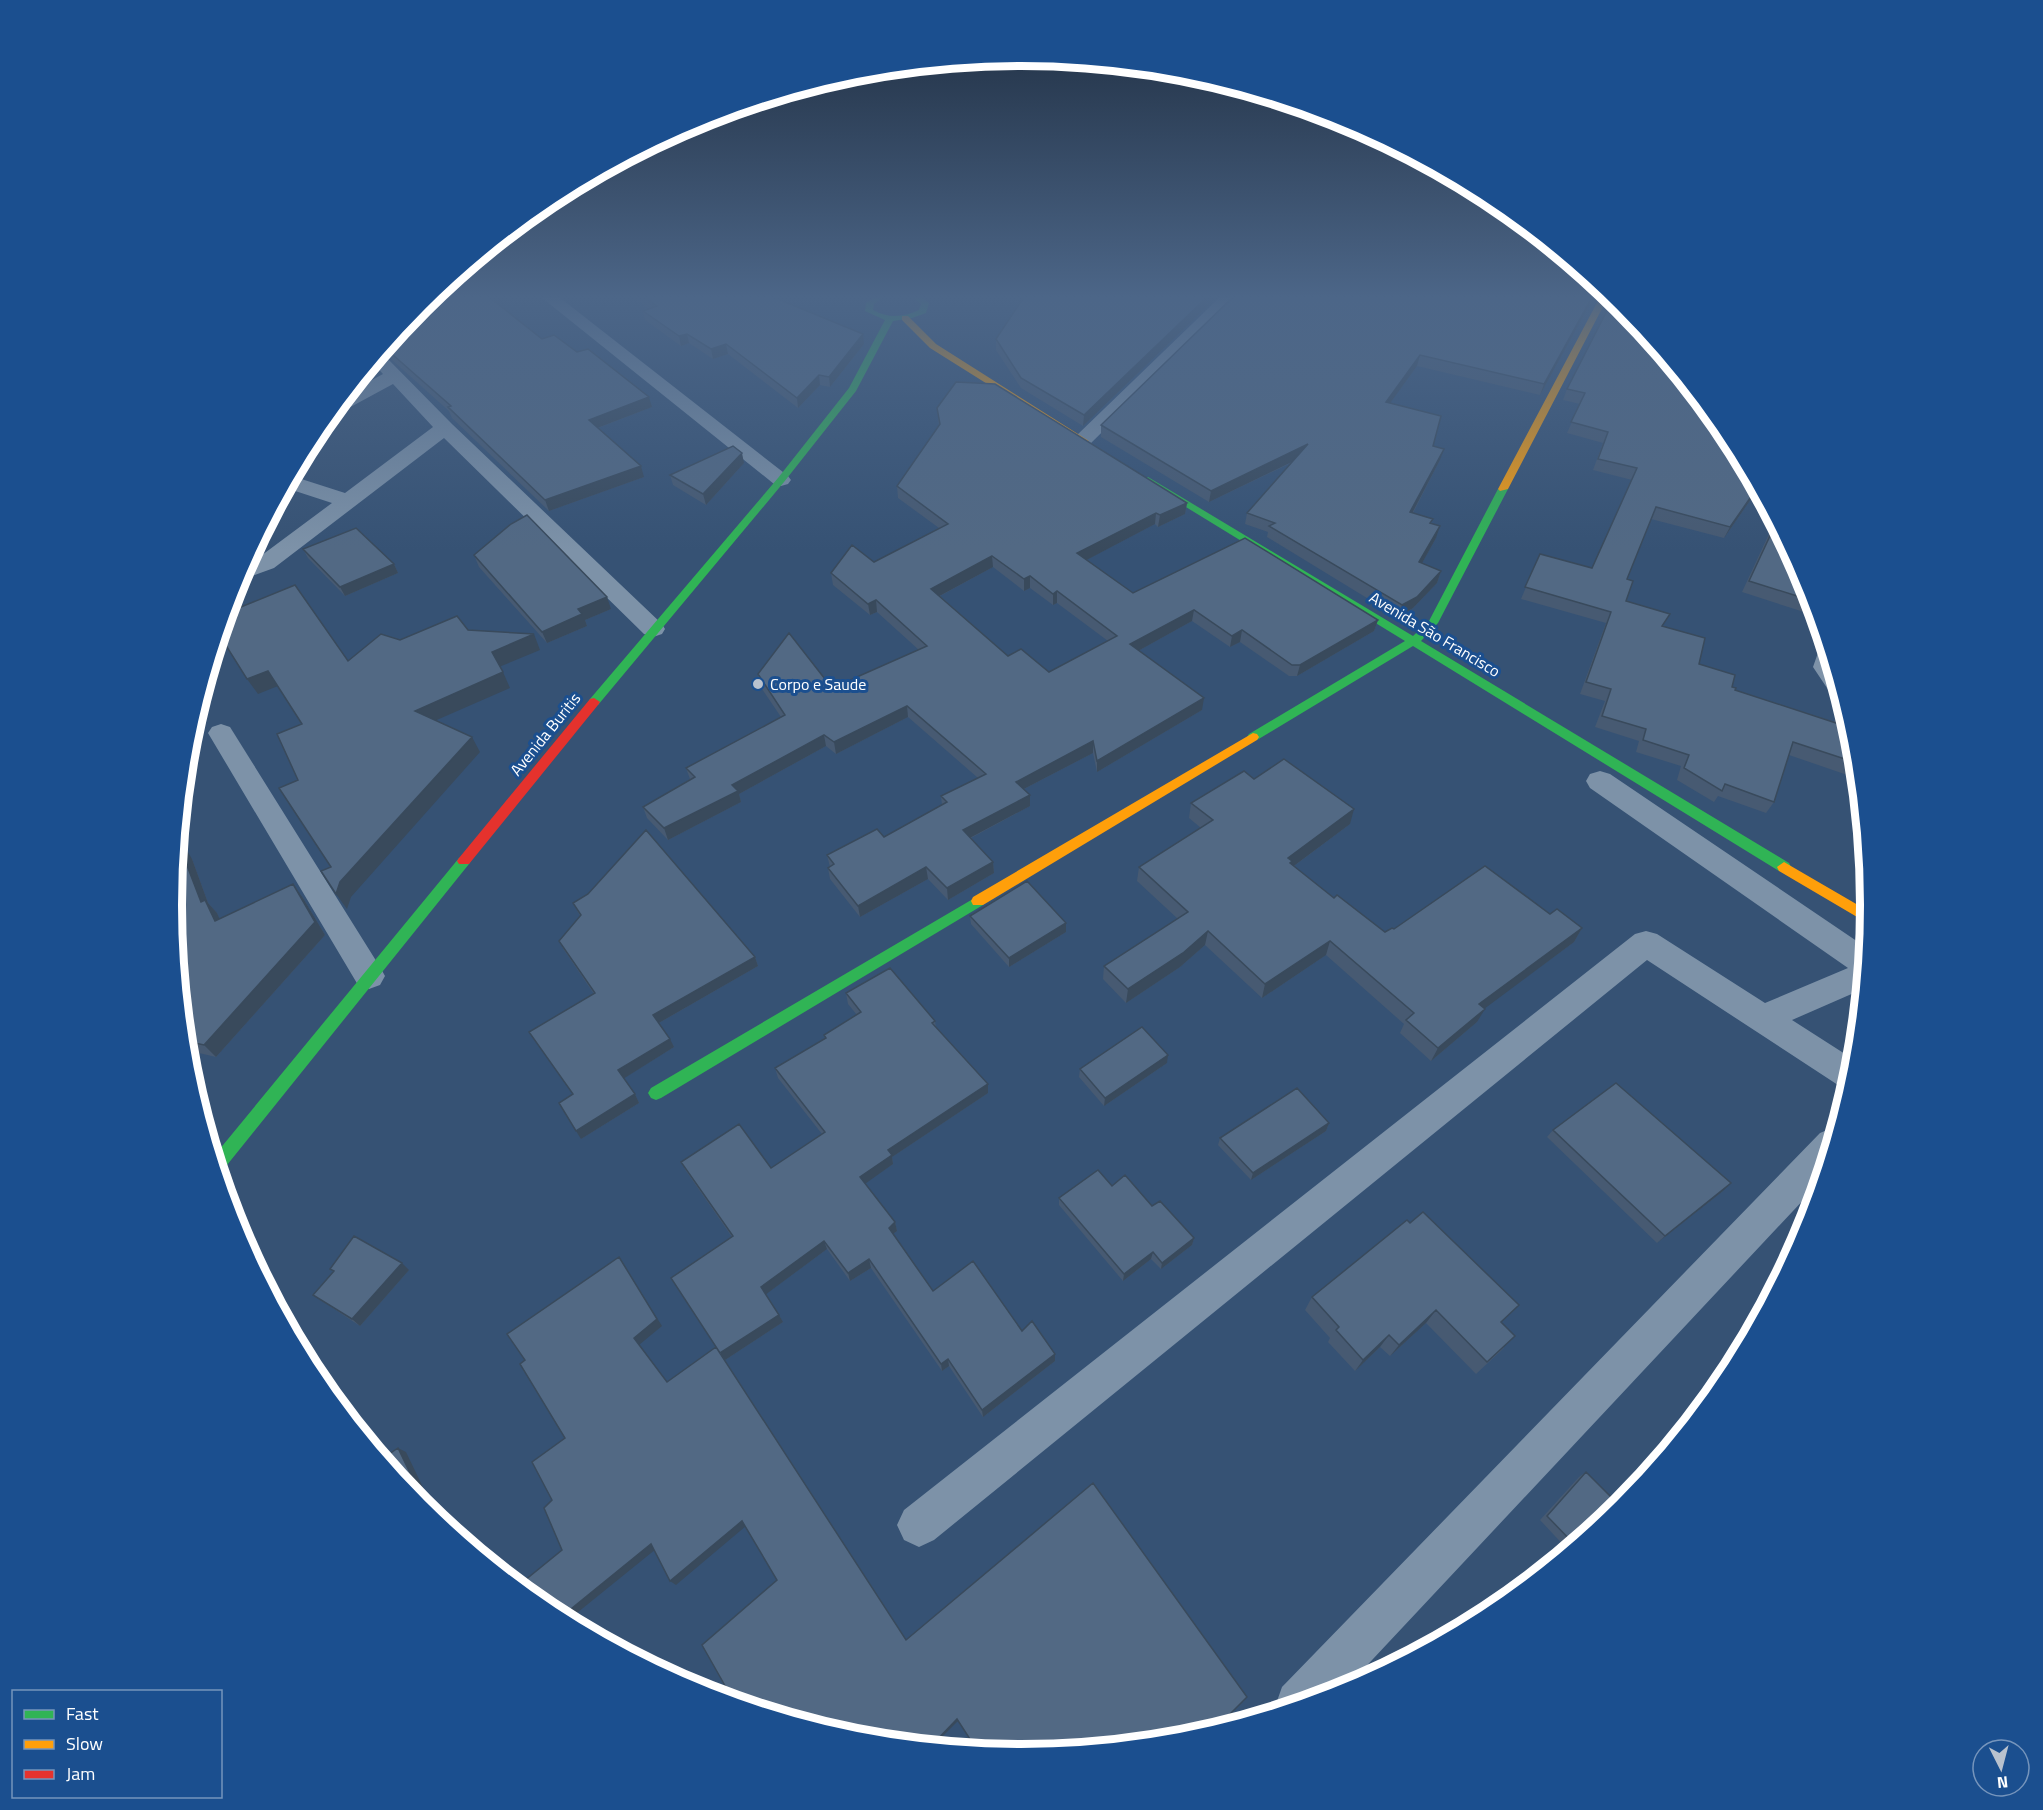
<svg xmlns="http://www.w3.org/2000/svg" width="2043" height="1810" font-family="'Titillium Web',sans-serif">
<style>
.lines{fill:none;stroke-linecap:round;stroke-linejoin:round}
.street{fill:#7d92a8;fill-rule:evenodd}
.fast{fill:#30b455;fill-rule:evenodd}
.slow{fill:#ff9f0a;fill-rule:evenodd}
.jam{fill:#e5322d;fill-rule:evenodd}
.wall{fill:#475a72;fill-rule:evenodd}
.shaded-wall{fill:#394a5c}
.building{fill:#526984;stroke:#394a5c;stroke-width:1.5;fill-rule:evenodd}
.poi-dot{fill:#b9c2ce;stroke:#1b4f8f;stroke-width:2}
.labels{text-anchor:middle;stroke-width:6;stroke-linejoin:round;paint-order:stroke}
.street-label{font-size:16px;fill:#fff;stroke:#1b4f8f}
.poi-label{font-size:16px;fill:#fff;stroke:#1b4f8f;text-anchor:start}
.rim{fill:none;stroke:#fff;stroke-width:8}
</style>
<rect width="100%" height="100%" fill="#365274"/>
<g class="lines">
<path class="street" d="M 541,297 L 559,297 L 788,476 L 791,480 L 788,484 L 781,486 L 774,484 Z
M 1220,297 L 1239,297 L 1090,444 L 1076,444 L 1073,440 L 1076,436 Z
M 381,352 L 452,424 L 662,624 L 665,629 L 662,634 L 653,637 L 644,634 L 444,438 L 274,568 L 249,577 L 238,578 L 246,562 L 258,558 L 332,503 L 286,488 L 292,476 L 345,493 L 433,427 L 393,384 L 345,410 L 333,411 L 348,393 L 383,374 L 373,363 Z
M 1826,646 L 1841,693 L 1829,691 L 1813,667 L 1820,647 Z
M 221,724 L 230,727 L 380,967 L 385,976 L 380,985 L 369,989 L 358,985 L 208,733 L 212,727 Z
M 1600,771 L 1610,774 L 1867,948 L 1863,989 L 1792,1020 L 1856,1061 L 1849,1090 L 1841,1087 L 1647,960 L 934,1540 L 919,1547 L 904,1540 L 897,1525 L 904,1510 L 1635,934 L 1646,931 L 1657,934 L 1765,1003 L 1848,968 L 1590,788 L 1586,781 L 1590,774 Z
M 1832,1128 L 1837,1130 L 1822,1180 L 1343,1691 L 1278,1711 L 1276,1704 L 1282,1687 L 1820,1133 Z"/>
<path class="fast" d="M 875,297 L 884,297 L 874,304 L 873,310 C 889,319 904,317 919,310 L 921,304 L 912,297 L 921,297 L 929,303 L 926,313 L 912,318 L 893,321 L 856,391 L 784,482 L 598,705 L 590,705 L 588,702 L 590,699 L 778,478 L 849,388 L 885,320 L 865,311 L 866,303 Z
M 1148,477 L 1413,636 L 1429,621 L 1498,489 L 1506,487 L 1508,489 L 1438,623 L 1421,641 L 1789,863 L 1791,867 L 1789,871 L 1779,871 L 1413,646 L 1257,740 L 1249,740 L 1247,737 L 1249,734 L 1405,641 L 1145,482 L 1143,480 Z
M 464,856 L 471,861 L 469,864 L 223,1170 L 219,1172 L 214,1156 L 459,858 Z
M 978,896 L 983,897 L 985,901 L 983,905 L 661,1098 L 656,1100 L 651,1098 L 648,1093 L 651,1088 Z"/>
<path class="slow" d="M 1600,297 L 1608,297 L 1508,489 L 1500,491 L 1498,489 Z
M 902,316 L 908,316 L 936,344 L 1089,441 L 1081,443 L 930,348 L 902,320 Z
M 1253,733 L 1257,734 L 1259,737 L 1257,740 L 983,905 L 973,905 L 971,901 L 973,897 Z
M 1784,862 L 1870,912 L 1869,924 L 1779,871 L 1777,867 Z"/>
<path class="jam" d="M 594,698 L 600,702 L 598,705 L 469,864 L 459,864 L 457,861 L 459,858 L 590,699 Z"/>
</g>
<path class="wall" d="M 514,297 L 496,302 L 542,339 L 652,407 L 598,428 L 644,477 L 549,511 L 452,418 L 449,411 L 382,351 L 421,304 Z
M 633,297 L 773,297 L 864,344 L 830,387 L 820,385 L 798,408 L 728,354 L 713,359 L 689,343 L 681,346 L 645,320 L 643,311 L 649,309 Z
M 1217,297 L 1083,426 L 1021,388 L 996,350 L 996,339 Z
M 1594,297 L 1540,395 L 1417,366 L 1390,403 L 1433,446 L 1440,460 L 1413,513 L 1432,524 L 1436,538 L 1422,563 L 1441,571 L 1437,583 L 1413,608 L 1398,617 L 1267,537 L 1268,532 L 1245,524 L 1247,513 L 1293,462 L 1209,502 L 1101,437 L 1101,425 Z
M 1614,297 L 1758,489 L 1724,538 L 1651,519 L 1627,579 L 1626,601 L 1663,626 L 1699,664 L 1732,687 L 1735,690 L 1834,722 L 1842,697 L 1855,740 L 1859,779 L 1789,755 L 1774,802 L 1766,813 L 1718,796 L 1714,802 L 1677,780 L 1681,766 L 1636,752 L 1639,741 L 1595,727 L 1605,701 L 1580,694 L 1606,623 L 1521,599 L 1540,554 L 1592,568 L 1632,480 L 1593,470 L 1603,443 L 1567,433 L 1580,404 L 1563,400 L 1567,389 Z
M 937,408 L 1187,503 L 1185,514 L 1158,527 L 1155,524 L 1086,560 L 1133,593 L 1378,620 L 1374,631 L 1297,676 L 1289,676 L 1240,642 L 1230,647 L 1192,621 L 1138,651 L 1202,710 L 1097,772 L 1093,753 L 1024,789 L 1030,806 L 971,838 L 993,862 L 994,873 L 948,900 L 928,879 L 860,917 L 830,879 L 828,868 L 830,867 L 827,855 L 884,837 L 942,805 L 941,796 L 978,778 L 908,717 L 836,754 L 826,746 L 739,794 L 741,802 L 668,840 L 647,818 L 643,807 L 690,779 L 686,768 L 781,717 L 760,686 L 758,674 L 832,688 L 919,650 L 877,612 L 870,615 L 833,585 L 831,573 L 874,562 L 939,528 L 898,498 L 897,486 L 939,426 ZM 993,567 L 1024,591 L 1030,588 L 1053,605 L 1057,603 L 1108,641 L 1049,672 L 1008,656 L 940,596 Z
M 744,463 L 706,505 L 673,485 L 670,475 Z
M 1775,521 L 1806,580 L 1817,615 L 1807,613 L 1742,592 Z
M 303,549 L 394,564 L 398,573 L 345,596 L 308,558 Z
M 474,555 L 611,609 L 585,620 L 587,626 L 547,643 L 479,567 Z
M 1254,779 L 1350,824 L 1294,866 L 1334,898 L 1385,932 L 1394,929 L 1550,914 L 1582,928 L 1574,942 L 1484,1008 L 1477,1022 L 1431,1061 L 1400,1033 L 1404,1024 L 1326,955 L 1262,998 L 1205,945 L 1180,967 L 1126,1003 L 1103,979 L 1104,966 L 1178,919 L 1137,881 L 1139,867 L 1201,828 L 1189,818 L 1191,803 Z
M 192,859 L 208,903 L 217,913 L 219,919 L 293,884 L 303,898 L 325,935 L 216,1057 L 199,1053 L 186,1041 Z
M 573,903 L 755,957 L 758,966 L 659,1023 L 674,1047 L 624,1078 L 635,1094 L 639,1103 L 581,1139 L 573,1094 L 529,1032 L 594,994 L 564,950 L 559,941 L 580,916 Z
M 970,916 L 1066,923 L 1066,932 L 1009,967 L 971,924 Z
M 846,993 L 935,1021 L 936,1028 L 988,1084 L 988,1093 L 892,1157 L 893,1164 L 865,1183 L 895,1222 L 897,1231 L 893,1234 L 933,1291 L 1022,1331 L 1055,1354 L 1055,1361 L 983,1417 L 949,1366 L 942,1371 L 871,1268 L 850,1281 L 827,1249 L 766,1294 L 783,1322 L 725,1360 L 676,1286 L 732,1237 L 686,1171 L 681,1162 L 771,1168 L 822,1134 L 778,1078 L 775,1068 L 825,1038 L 824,1035 L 857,1015 L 848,1004 Z
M 1167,1063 L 1104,1106 L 1079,1077 L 1080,1069 Z
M 1329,1123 L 1326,1131 L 1251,1180 L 1218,1145 L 1220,1138 Z
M 1553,1130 L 1723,1191 L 1657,1243 L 1547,1137 Z
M 1112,1186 L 1152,1206 L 1194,1238 L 1192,1245 L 1161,1269 L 1151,1259 L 1123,1281 L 1059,1205 L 1059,1198 Z
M 1407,1220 L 1502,1322 L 1504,1348 L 1476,1374 L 1426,1323 L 1390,1356 L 1380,1347 L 1355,1371 L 1328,1342 L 1330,1338 L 1305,1310 L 1312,1297 Z
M 409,1270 L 360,1326 L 313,1295 Z
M 1586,1472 L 1621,1507 L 1568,1550 L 1540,1520 L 1579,1477 Z"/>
<path class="shaded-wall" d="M 487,297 L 513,297 L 489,305 Z
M 1207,297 L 1217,297 L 1083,426 L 1084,415 Z
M 1592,297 L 1594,297 L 1540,395 L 1544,384 Z
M 687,334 L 689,343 L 681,346 L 679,336 Z
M 863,334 L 864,344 L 830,387 L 829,377 Z
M 726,344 L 728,354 L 713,359 L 711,349 Z
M 1420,355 L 1417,366 L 1383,413 L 1386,402 Z
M 372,364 L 374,367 L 365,373 Z
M 819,375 L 820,385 L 798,408 L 797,398 Z
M 649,397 L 652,407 L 592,430 L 589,420 Z
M 1308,444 L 1306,455 L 1209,502 L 1211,491 Z
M 1444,449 L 1440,460 L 1407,523 L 1410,512 Z
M 742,453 L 744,463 L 706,505 L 703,494 Z
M 641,466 L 644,477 L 549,511 L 545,500 Z
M 1757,488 L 1758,489 L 1724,538 L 1730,527 Z
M 1187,503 L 1185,514 L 1158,527 L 1160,515 Z
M 1156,513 L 1155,524 L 1077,565 L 1077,553 Z
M 1440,526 L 1436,538 L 1416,574 L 1419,562 Z
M 992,556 L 993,567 L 932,600 L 931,589 Z
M 394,564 L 398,573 L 345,596 L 340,587 Z
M 1441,571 L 1437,583 L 1413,608 L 1398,617 L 1402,605 Z
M 1030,576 L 1030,588 L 1024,591 L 1024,579 Z
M 1057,591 L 1057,603 L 1053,605 L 1053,594 Z
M 607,597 L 611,609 L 585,620 L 587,626 L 547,643 L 542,632 L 578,609 Z
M 876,600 L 877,612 L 870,615 L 868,604 Z
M 1194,610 L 1192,621 L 1129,656 L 1130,644 Z
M 1378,620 L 1374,631 L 1297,676 L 1300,665 Z
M 1242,630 L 1240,642 L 1230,647 L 1232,636 Z
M 534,634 L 540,650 L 499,667 L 492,652 Z
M 268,671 L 278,686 L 258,694 L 247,679 Z
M 503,672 L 510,688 L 423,726 L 415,711 Z
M 1204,698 L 1202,710 L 1097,772 L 1097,761 Z
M 907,706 L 908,717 L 836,754 L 834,742 Z
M 824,735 L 826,746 L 739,794 L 741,802 L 668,840 L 664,828 L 732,785 Z
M 472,737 L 480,752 L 351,897 L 347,909 L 336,894 L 340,882 Z
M 1093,741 L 1093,753 L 1016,793 L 1016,782 Z
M 1030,795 L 1030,806 L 964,841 L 963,830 Z
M 1354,809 L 1350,824 L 1291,868 L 1288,858 Z
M 179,837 L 192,859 L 208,903 L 217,913 L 226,934 L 215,921 L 201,902 L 178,842 Z
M 993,862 L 994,873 L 948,900 L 947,888 Z
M 926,867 L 928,879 L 860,917 L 858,906 Z
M 293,884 L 303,898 L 325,935 L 216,1057 L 204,1045 Z
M 1066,923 L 1066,932 L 1009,967 L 1009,958 Z
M 1582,928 L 1574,942 L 1472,1018 L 1479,1004 Z
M 1208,931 L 1205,945 L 1180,967 L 1126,1003 L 1128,989 Z
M 1330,941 L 1326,955 L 1262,998 L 1265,984 Z
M 755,957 L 758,966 L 657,1024 L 653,1015 Z
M 1485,1009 L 1477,1022 L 1431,1061 L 1438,1048 Z
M 670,1039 L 674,1047 L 623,1079 L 618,1070 Z
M 1168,1055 L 1167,1063 L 1104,1106 L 1105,1098 Z
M 188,1064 L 193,1069 L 189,1073 L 188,1070 Z
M 988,1084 L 988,1093 L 892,1157 L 893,1164 L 862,1186 L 860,1177 L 888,1150 Z
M 635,1094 L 639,1103 L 581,1139 L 576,1131 Z
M 1329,1123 L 1326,1131 L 1251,1180 L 1253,1173 Z
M 1731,1183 L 1723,1191 L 1657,1243 L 1665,1236 Z
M 895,1222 L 897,1231 L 890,1236 L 889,1228 Z
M 1194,1238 L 1192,1245 L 1161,1269 L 1162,1263 Z
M 824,1241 L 827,1249 L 765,1295 L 761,1287 Z
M 1153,1252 L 1151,1259 L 1123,1281 L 1124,1274 Z
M 619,1257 L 662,1326 L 639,1345 L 634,1338 Z
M 869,1259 L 871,1268 L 850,1281 L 848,1273 Z
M 402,1263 L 409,1270 L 360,1326 L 352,1319 Z
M 1436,1310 L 1426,1323 L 1390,1356 L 1399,1345 Z
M 779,1315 L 783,1322 L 725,1360 L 720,1353 Z
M 1389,1335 L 1380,1347 L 1355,1371 L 1363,1360 Z
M 1055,1354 L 1055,1361 L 983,1417 L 982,1410 Z
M 948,1359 L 949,1366 L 942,1371 L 941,1364 Z
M 398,1448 L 406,1452 L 430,1502 L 425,1506 L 426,1510 L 417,1501 Z
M 742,1521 L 746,1526 L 676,1585 L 670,1581 Z
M 651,1544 L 656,1549 L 567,1621 L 561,1617 Z
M 957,1719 L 958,1721 L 933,1746 L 931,1746 Z"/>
<path class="building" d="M 430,297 L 489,297 L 542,339 L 554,335 L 577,352 L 588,349 L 649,397 L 589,420 L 641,466 L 545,500 L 448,407 L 451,406 L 385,348 L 421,304 Z
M 644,297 L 773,297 L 863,334 L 829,377 L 819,375 L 797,398 L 726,344 L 711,349 L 687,334 L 679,336 L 643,311 L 657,306 Z
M 1024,297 L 1207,297 L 1084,415 L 1021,378 L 996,339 Z
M 1233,297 L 1592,297 L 1544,384 L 1420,355 L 1386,402 L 1441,416 L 1433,446 L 1444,449 L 1410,512 L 1433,519 L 1430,523 L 1440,526 L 1419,562 L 1441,571 L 1417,597 L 1402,605 L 1269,526 L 1275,523 L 1247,513 L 1308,444 L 1211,491 L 1101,425 Z
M 1614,297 L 1622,305 L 1728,433 L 1757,488 L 1730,527 L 1656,507 L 1627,579 L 1633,581 L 1626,601 L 1670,614 L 1662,626 L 1705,638 L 1699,664 L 1735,675 L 1732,687 L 1736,688 L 1735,690 L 1839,724 L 1844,705 L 1855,740 L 1857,763 L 1793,742 L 1774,802 L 1725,784 L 1722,791 L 1684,768 L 1689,755 L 1643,740 L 1646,729 L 1602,716 L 1611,689 L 1586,682 L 1611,612 L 1525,587 L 1540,554 L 1592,568 L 1637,468 L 1598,459 L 1608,432 L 1571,422 L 1585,393 L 1567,389 Z
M 956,382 L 995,384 L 1187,503 L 1160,515 L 1156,513 L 1077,553 L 1133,593 L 1245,538 L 1378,620 L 1300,665 L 1292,665 L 1242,630 L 1232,636 L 1194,610 L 1130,644 L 1204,698 L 1097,761 L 1093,741 L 1016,782 L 1030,795 L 963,830 L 993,862 L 947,888 L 926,867 L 858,906 L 828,868 L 834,864 L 827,855 L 877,829 L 884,837 L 947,802 L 941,796 L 986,774 L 907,706 L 834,742 L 824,735 L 732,785 L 738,791 L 664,828 L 643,807 L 695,777 L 686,768 L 785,715 L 758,674 L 789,633 L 832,688 L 927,646 L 876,600 L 868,604 L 831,573 L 852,545 L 874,562 L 948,524 L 897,486 L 940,424 L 937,408 ZM 992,556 L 1024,579 L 1030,576 L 1053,594 L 1057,591 L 1117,636 L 1049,672 L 1021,649 L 1008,656 L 931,589 Z
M 733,446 L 742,453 L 703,494 L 670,475 Z
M 527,515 L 607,597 L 578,609 L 582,614 L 542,632 L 474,555 L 511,524 Z
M 1776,523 L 1806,580 L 1813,601 L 1749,581 Z
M 356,528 L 394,564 L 340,587 L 303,549 Z
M 295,585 L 348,661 L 381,634 L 400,640 L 457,616 L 468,630 L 534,634 L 492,652 L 503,672 L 415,711 L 472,737 L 340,882 L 336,894 L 321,871 L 331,867 L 279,788 L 298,780 L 277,734 L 302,724 L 268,671 L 247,679 L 220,636 L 229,604 L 241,607 Z
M 1284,759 L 1354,809 L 1288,858 L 1292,861 L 1290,863 L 1334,898 L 1337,895 L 1385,932 L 1392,928 L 1394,929 L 1485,866 L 1550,914 L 1557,909 L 1582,928 L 1479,1004 L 1485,1009 L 1438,1048 L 1406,1020 L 1414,1013 L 1330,941 L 1265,984 L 1208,931 L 1183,953 L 1128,989 L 1104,966 L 1188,912 L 1139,867 L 1213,820 L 1191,803 L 1244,771 L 1254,779 Z
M 646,830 L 755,957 L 653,1015 L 670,1039 L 618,1070 L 635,1094 L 576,1131 L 559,1103 L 573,1094 L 529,1032 L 595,993 L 559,941 L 581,915 L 573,903 L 588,894 Z
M 178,842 L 201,902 L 205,900 L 215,921 L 293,884 L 315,922 L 204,1045 L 186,1041 L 185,1040 L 172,905 Z
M 1027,881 L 1066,923 L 1009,958 L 970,916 Z
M 890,968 L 935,1021 L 932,1023 L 988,1084 L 888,1150 L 892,1155 L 860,1177 L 895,1222 L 889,1228 L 933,1291 L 973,1261 L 1022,1331 L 1032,1321 L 1055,1354 L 982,1410 L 948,1359 L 941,1364 L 869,1259 L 848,1273 L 824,1241 L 761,1287 L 779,1315 L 720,1353 L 671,1278 L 733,1236 L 681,1162 L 739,1124 L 771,1168 L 825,1132 L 775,1068 L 826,1038 L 824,1035 L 861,1012 L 846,993 Z
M 1142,1027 L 1168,1055 L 1105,1098 L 1080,1069 Z
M 1616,1083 L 1731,1183 L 1665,1236 L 1553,1130 Z
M 1297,1088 L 1329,1123 L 1253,1173 L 1220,1138 Z
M 1098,1170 L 1112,1186 L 1125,1175 L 1152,1206 L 1160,1201 L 1194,1238 L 1162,1263 L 1153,1252 L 1124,1274 L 1059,1198 Z
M 1423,1212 L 1519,1305 L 1501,1322 L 1515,1336 L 1487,1362 L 1436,1310 L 1399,1345 L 1389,1335 L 1363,1360 L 1336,1330 L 1339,1327 L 1312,1297 L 1407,1220 L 1410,1223 Z
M 354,1236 L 402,1263 L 352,1319 L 313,1295 L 334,1271 L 330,1269 Z
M 619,1257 L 657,1319 L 634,1338 L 667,1382 L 716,1347 L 906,1640 L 1093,1483 L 1247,1697 L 1214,1730 L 1187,1738 L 1021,1754 L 977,1750 L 957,1719 L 931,1746 L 855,1738 L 730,1700 L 732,1698 L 702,1645 L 777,1580 L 742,1521 L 670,1581 L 651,1544 L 561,1617 L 549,1611 L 531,1596 L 524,1581 L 562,1550 L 544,1508 L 552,1500 L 532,1462 L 565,1438 L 520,1364 L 525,1360 L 507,1334 Z
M 398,1448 L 422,1498 L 417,1501 L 382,1459 Z
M 1586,1472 L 1621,1507 L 1575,1545 L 1547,1516 Z"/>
<linearGradient id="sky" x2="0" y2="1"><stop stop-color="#1e2d40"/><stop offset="0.54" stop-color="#4c6688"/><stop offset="1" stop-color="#4c6688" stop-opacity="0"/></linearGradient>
<rect width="2043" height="550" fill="url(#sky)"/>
<circle class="poi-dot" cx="758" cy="684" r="6"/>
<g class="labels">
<g class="street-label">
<text transform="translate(1435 634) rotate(31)" y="6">Avenida São Francisco</text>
<text transform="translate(545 734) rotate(-51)" y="6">Avenida Buritis</text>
</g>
<g class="poi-label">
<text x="770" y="690">Corpo e Saude</text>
</g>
</g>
<path d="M0 0H2043V1810H0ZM182 905a839 839 0 1 1 1678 0a839 839 0 1 1-1678 0Z" fill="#1b4f8f" fill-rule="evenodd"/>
<path class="rim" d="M182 905a839 839 0 1 1 1678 0a839 839 0 1 1-1678 0Z"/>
<rect x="12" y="1690" width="210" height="108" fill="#1b4f8f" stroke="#7695bc" stroke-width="1.5"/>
<rect x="24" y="1710" width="30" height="9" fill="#30b455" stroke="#7695bc" stroke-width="1.5"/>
<text x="66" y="1720" font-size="18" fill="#ffffff">Fast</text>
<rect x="24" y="1740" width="30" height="9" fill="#ff9f0a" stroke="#7695bc" stroke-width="1.5"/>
<text x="66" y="1750" font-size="18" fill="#ffffff">Slow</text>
<rect x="24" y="1770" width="30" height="9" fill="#e5322d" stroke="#7695bc" stroke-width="1.5"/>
<text x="66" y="1780" font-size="18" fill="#ffffff">Jam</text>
<g transform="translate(2001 1768) rotate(174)"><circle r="28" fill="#1b4f8f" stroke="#7695bc" stroke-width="1.5"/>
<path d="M0-4.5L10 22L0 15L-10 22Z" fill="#b9c2ce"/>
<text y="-9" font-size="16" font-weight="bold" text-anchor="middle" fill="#ffffff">N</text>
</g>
</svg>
